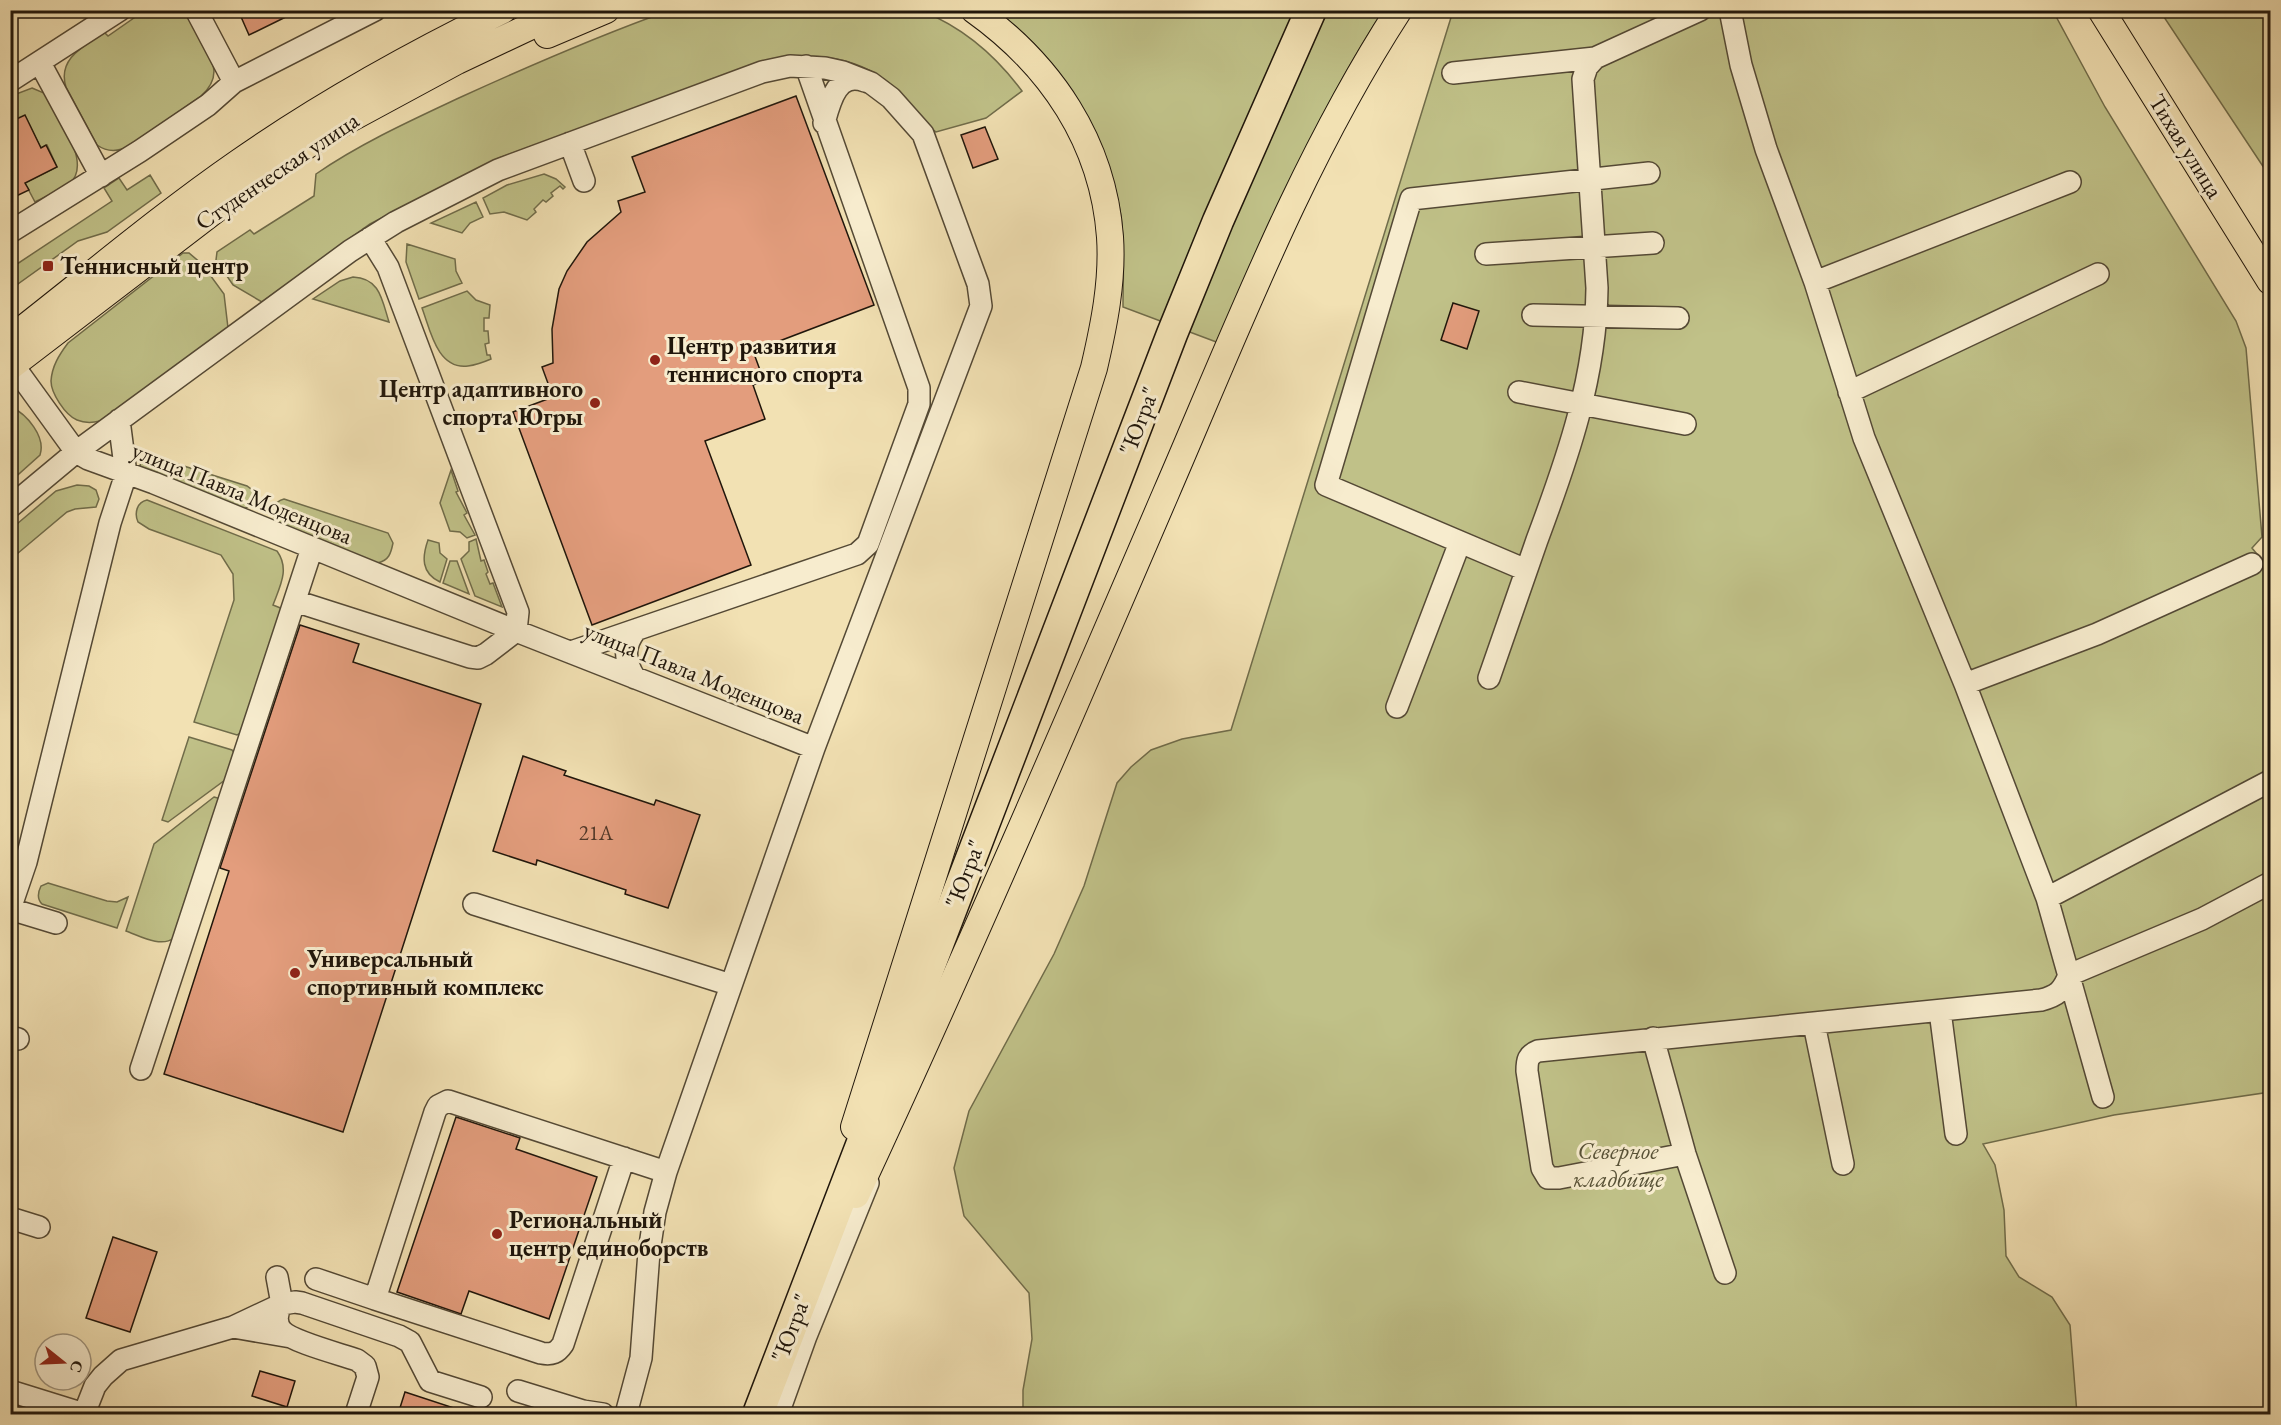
<svg xmlns="http://www.w3.org/2000/svg" width="2281" height="1425" font-family="'EB Garamond',serif">
<style>
.green{fill:#c0c188;stroke:#706c4a;stroke-width:1.5}
.building{fill:#e39d7d;stroke:#20160b;stroke-width:1.5}
.lines{fill:none;stroke-linecap:round;stroke-linejoin:round}
.minor-casing{stroke:#544935;stroke-width:24}
.major-casing{stroke:#20160b;stroke-width:28}
.highway-casing{stroke:#20160b;stroke-width:33}
.minor{stroke:#f7ecce;stroke-width:21}
.major{stroke:#f2e1b3;stroke-width:26}
.highway{stroke:#f2e1b3;stroke-width:30}
.poi-dot{fill:#8f2418;stroke:#f7ecce;stroke-width:2}
.labels{text-anchor:middle;stroke-width:6;stroke-linejoin:round;paint-order:stroke}
.number-label{font-size:21px;fill:#513828}
.street-label{font-size:24px;fill:#20160b;stroke:#f7ecce}
.poi-label{font-size:24px;font-weight:bold;fill:#20160b;stroke:#f7ecce;text-anchor:start}
.park-label{font-size:24px;font-style:italic;fill:#585237;stroke:#f7ecce}
</style>
<rect width="100%" height="100%" fill="#f2e1b3"/>
<filter id="stains"><feTurbulence type="fractalNoise" baseFrequency=".00333" numOctaves="4"/><feColorMatrix values="0 0 0 0 .2 0 0 0 0 .09 0 0 0 0 .02 0 0 0 .5 -.17"/></filter>
<radialGradient id="worn" r=".72"><stop offset=".6" stop-color="#630" stop-opacity="0"/><stop offset="1" stop-color="#630" stop-opacity=".3"/></radialGradient>
<path class="green" d="M 144,11 L 185,11 C 191,23 214,59 214,71 C 214,82 209,89 201,96 L 129,146 C 118,152 107,152 97,145 L 66,87 C 57,59 84,46 104,32 L 108,36 Z
M 668,11 L 922,11 C 962,27 996,56 1022,91 L 986,118 L 936,132 C 921,123 911,104 898,91 C 863,56 810,50 764,61 L 499,158 L 370,224 L 262,302 L 233,285 L 216,260 L 217,252 L 250,230 L 254,234 L 314,196 L 316,174 C 361,143 412,120 461,97 C 529,66 598,36 668,11 Z
M 996,11 L 1383,11 C 1315,115 1269,229 1219,343 L 1123,307 C 1123,277 1125,246 1121,216 C 1108,135 1061,59 996,11 Z
M 1453,11 L 2053,11 L 2105,107 L 2236,321 L 2246,348 L 2262,537 L 2252,548 L 2270,570 L 2270,1092 L 2114,1115 L 1983,1144 L 1995,1165 L 2004,1210 L 2006,1256 L 2019,1277 L 2052,1297 L 2070,1325 L 2077,1414 L 1023,1414 L 1023,1390 L 1032,1339 L 1029,1293 L 964,1216 L 954,1168 L 969,1111 L 1054,954 L 1084,886 L 1117,783 L 1131,767 L 1151,750 L 1182,739 L 1231,730 Z
M 2160,11 L 2270,11 L 2270,177 Z
M 32,88 L 44,93 L 48,98 C 59,118 93,165 69,184 C 59,191 46,196 35,202 L 25,183 L 57,167 L 47,145 L 41,148 L 25,116 L 11,122 L 11,96 Z
M 544,174 L 556,179 L 565,187 L 563,189 L 560,186 L 551,193 L 553,196 L 546,202 L 543,200 L 534,209 L 536,212 L 527,220 L 504,212 L 490,214 L 483,198 L 507,185 Z
M 150,175 L 161,193 L 107,232 L 78,241 L 18,284 L 11,295 L 11,268 L 112,201 L 104,188 L 119,178 L 127,190 Z
M 476,202 L 483,217 L 470,223 L 462,233 L 431,223 Z
M 407,244 L 455,259 L 456,271 L 462,283 L 419,299 L 406,262 Z
M 183,253 L 189,253 L 202,264 L 224,294 L 228,328 L 100,421 C 92,423 84,423 77,420 C 65,415 51,393 51,381 C 52,366 59,355 68,343 Z
M 353,277 C 380,278 382,300 389,322 L 313,299 L 340,281 Z
M 467,291 L 476,300 L 490,305 L 489,318 L 484,318 L 484,331 L 488,331 L 489,343 L 485,344 L 487,355 L 490,355 L 491,359 C 484,362 476,365 468,366 C 437,370 430,329 422,308 Z
M 11,407 C 27,414 46,437 40,455 L 11,481 Z
M 149,455 L 247,486 L 255,492 C 256,501 251,507 242,509 L 140,467 L 141,459 Z
M 451,470 L 458,491 L 456,492 L 467,513 L 464,515 L 475,535 L 467,538 L 460,532 L 450,531 L 440,503 Z
M 77,485 L 89,486 L 96,490 L 99,499 L 96,507 L 75,509 L 67,512 L 11,559 L 11,529 L 56,491 Z
M 284,499 L 388,533 L 393,543 C 391,553 389,561 377,563 L 276,522 C 272,513 272,502 284,499 Z
M 147,500 L 277,551 C 290,569 280,586 273,605 L 283,609 L 243,732 L 237,735 L 194,722 L 234,600 L 233,574 L 221,555 L 149,529 L 138,522 C 134,513 137,502 147,500 Z
M 476,539 L 481,561 L 484,560 L 488,572 L 486,574 L 490,584 L 493,583 L 502,607 L 475,596 L 461,559 L 469,551 L 469,542 Z
M 428,540 L 439,543 L 440,553 L 447,559 L 440,582 C 421,573 422,557 428,540 Z
M 450,561 L 457,561 L 469,594 L 443,583 Z
M 189,737 L 232,750 L 236,755 L 229,777 L 168,822 L 162,820 Z
M 214,797 L 221,799 L 174,938 C 161,948 140,936 126,931 L 154,844 Z
M 48,883 L 107,901 L 117,902 L 128,897 L 117,928 L 42,904 C 37,899 38,892 41,886 Z"/>
<path class="building" d="M 238,10 L 300,10 L 249,35 Z
M 796,96 L 874,305 L 753,351 L 764,381 L 753,385 L 765,419 L 705,441 L 751,565 L 592,625 L 513,412 L 553,397 L 542,367 L 553,363 L 552,329 L 559,289 L 567,271 L 587,242 L 621,212 L 618,201 L 645,192 L 632,157 Z
M 25,115 L 41,148 L 46,145 L 57,167 L 25,183 L 29,190 L 10,199 L 10,122 Z
M 985,127 L 998,159 L 973,168 L 961,135 Z
M 1453,303 L 1479,311 L 1467,349 L 1441,340 Z
M 300,625 L 359,644 L 353,662 L 481,704 L 343,1132 L 164,1074 L 229,871 L 220,868 Z
M 523,756 L 566,771 L 564,775 L 654,805 L 656,800 L 700,815 L 668,908 L 625,894 L 626,890 L 537,860 L 536,865 L 493,851 Z
M 456,1117 L 520,1138 L 516,1149 L 597,1177 L 549,1319 L 469,1291 L 461,1314 L 397,1292 Z
M 113,1237 L 157,1252 L 130,1332 L 86,1318 Z
M 260,1371 L 295,1381 L 287,1407 L 252,1396 Z
M 405,1392 L 463,1411 L 463,1414 L 398,1414 Z"/>
<g class="lines">
<g class="minor-casing">
<path id="minor" d="M 196,10 L 234,82
M 1730,10 L 1741,65 L 1766,149 L 1815,282 L 1864,438 L 1965,684 L 2047,898 L 2103,1097
M 40,63 L 101,176
M 1453,73 L 1595,58
M 10,81 L 120,10
M 824,123 C 830,101 837,71 865,81
M 570,143 L 584,181
M 10,232 L 140,151 L 208,105 L 234,82 L 375,10
M 1486,254 L 1653,243
M 1815,282 L 2070,182
M 1533,315 L 1678,318
M 13,365 L 76,452 L 88,459 L 154,483 L 516,631 L 814,748
M 1519,392 L 1685,424
M 1849,392 L 2098,274
M 10,507 L 76,452 L 350,251 L 396,222 L 498,170 L 762,72 L 790,66 L 825,68 L 843,72 L 871,83 L 891,98 L 923,134 L 978,284 L 981,306 L 814,748 L 666,1172 L 655,1212 L 649,1252 L 641,1358 L 626,1414
M 1526,570 L 1326,485 L 1411,199 L 1649,173
M 295,601 L 470,657 L 478,658 L 486,654 L 516,631 L 518,612 L 388,267 L 370,238
M 571,652 L 857,554 L 868,544 L 919,404 L 919,388 L 806,66
M 635,678 C 624,661 623,646 636,630
M 1489,678 C 1505,632 1521,586 1537,540 C 1568,457 1596,377 1597,288 L 1583,79 L 1587,67 L 1595,58 L 1700,10
M 1965,684 L 2097,634 L 2252,564
M 1397,707 L 1460,542
M 2047,898 L 2270,781
M 474,904 L 731,985
M 10,909 L 26,862 L 110,523 L 126,474 L 119,420
M 10,909 L 56,923
M 1940,1011 L 1956,1134
M 1814,1024 L 1843,1164
M 10,1037 L 18,1039
M 1653,1038 L 1685,1154 L 1725,1273
M 141,1069 L 312,548
M 1685,1154 L 1559,1178 L 1548,1178 L 1542,1168 L 1527,1071 C 1527,1060 1528,1055 1538,1051 L 2041,1000 C 2057,996 2063,991 2069,975 L 2202,919 L 2270,883
M 10,1218 L 39,1227
M 316,1279 L 375,1299 L 435,1112 L 438,1106 L 448,1101 L 666,1172
M 375,1299 L 541,1353 C 552,1355 557,1353 563,1344 L 624,1158
M 233,1327 L 291,1337
M 10,1391 L 84,1414
M 518,1391 L 583,1411
M 84,1414 L 95,1386 L 103,1376 L 121,1360 L 233,1327 L 282,1304 L 277,1277
M 356,1414 L 368,1377 L 365,1366 L 357,1360 C 340,1354 293,1342 282,1331 C 275,1323 277,1312 282,1304 L 295,1302 L 302,1303 L 399,1336 L 410,1342 L 430,1381 L 481,1397
M 581,1414 L 583,1411 L 603,1414
M 778,1414 L 806,1336 L 868,1183"/>
</g>
<g class="major-casing">
<path id="major" d="M 2101,10 L 2270,281
M 547,35 L 606,10
M 10,339 C 86,280 160,217 238,163 C 322,104 411,55 503,10
M 10,367 L 249,184 L 306,146 L 346,121 L 457,61 L 565,10
M 854,1127 L 1094,368 C 1104,325 1113,281 1110,237 C 1103,142 1051,65 974,10
M 856,1195 C 964,963 1065,728 1166,493 C 1237,329 1301,161 1399,10"/>
</g>
<g class="highway-casing">
<path id="highway" d="M 758,1414 L 1172,334 L 1218,221 L 1311,10"/>
</g>
<use href="#minor" class="minor"/>
<use href="#major" class="major"/>
<use href="#highway" class="highway"/>
</g>
<g class="poi-dot">
<rect x="42" y="260" width="12" height="12" rx="3"/>
<circle cx="655" cy="360" r="6"/>
<circle cx="595" cy="403" r="6"/>
<circle cx="295" cy="973" r="6"/>
<circle cx="497" cy="1234" r="6"/>
</g>
<g class="labels">
<g class="number-label">
<text x="596" y="840">21А</text>
</g>
<g class="street-label">
<text transform="translate(2186 146) rotate(58)" y="8">Тихая улица</text>
<text transform="translate(277 171) rotate(-34)" y="8">Студенческая улица</text>
<text transform="translate(1139 421) rotate(-69)" y="8">"Югра"</text>
<text transform="translate(242 493) rotate(22)" y="8">улица Павла Моденцова</text>
<text transform="translate(694 673) rotate(22)" y="8">улица Павла Моденцова</text>
<text transform="translate(965 874) rotate(-69)" y="8">"Югра"</text>
<text transform="translate(791 1328) rotate(-69)" y="8">"Югра"</text>
</g>
<g class="poi-label">
<text x="60" y="274">Теннисный центр</text>
<text x="667" y="354">Центр развития<tspan x="667" dy="28">теннисного спорта</tspan></text>
<text x="583" y="397" text-anchor="end">Центр адаптивного<tspan x="583" dy="28">спорта Югры</tspan></text>
<text x="307" y="967">Универсальный<tspan x="307" dy="28">спортивный комплекс</tspan></text>
<text x="509" y="1228">Региональный<tspan x="509" dy="28">центр единоборств</tspan></text>
</g>
<g class="park-label">
<text x="1618" y="1159">Северное<tspan x="1618" dy="28">кладбище</tspan></text>
</g>
</g>
<rect width="2281" height="1425" fill="none" stroke="#f2e1b3" stroke-width="36"/>
<rect x="12" y="12" width="2257" height="1401" fill="none" stroke="#20160b" stroke-width="3"/>
<rect x="18" y="18" width="2245" height="1389" fill="none" stroke="#20160b" stroke-width="1.5"/>
<g transform="translate(63 1362) rotate(108)"><circle r="28" fill="#f7ecce" stroke="#a19680" stroke-width="1.5"/>
<path d="M0-4.5L10 22L0 15L-10 22Z" fill="#8f2418"/>
<text y="-9" font-size="16" font-weight="bold" text-anchor="middle" fill="#20160b">С</text>
</g>
<rect width="100%" height="100%" filter="url(#stains)"/>
<rect width="100%" height="100%" fill="url(#worn)"/>
</svg>
